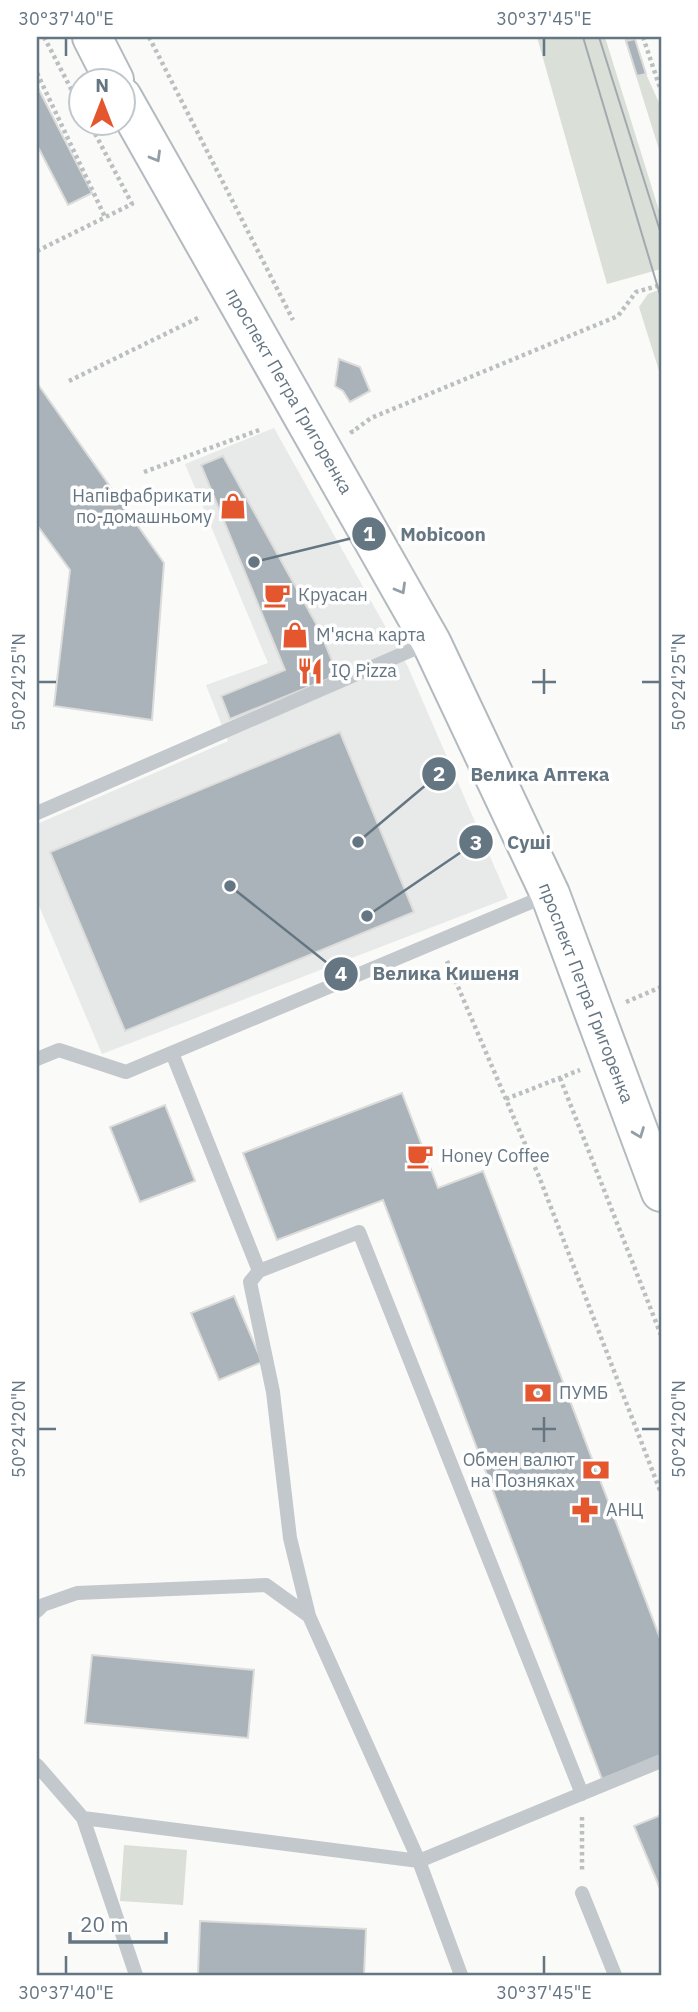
<svg xmlns="http://www.w3.org/2000/svg" width="698" height="2012" font-family="'IBM Plex Sans',sans-serif">
<style>
.built{fill:#e8e9e9}
.green{fill:#dadfd7}
.building{fill:#aab3b9;stroke:#dcdcda;stroke-width:2}
.lines{fill:none;stroke-linecap:round;stroke-linejoin:round}
.secondary-casing{stroke:#b3babf;stroke-width:42}
.path{stroke:#bbbfc2;stroke-width:4.5;stroke-dasharray:3.5 3.5;stroke-linecap:butt}
.service{stroke:#c3c8cc;stroke-width:14}
.secondary{stroke:#fff;stroke-width:38}
.tram{stroke:#a2aab0;stroke-width:2}
.oneway{stroke:#939fa8}
.ticks{fill:none;stroke:#657683;stroke-width:2.5}
.labels{text-anchor:middle;stroke-width:7;stroke-linejoin:round;paint-order:stroke}
.street-label{font-size:18px;fill:#657683;stroke:#fff}
.poi-label{font-size:18px;fill:#657683;stroke:#fff;text-anchor:start}
.leader{fill:none;stroke:#657683;stroke-width:2.5}
.callout-dot{fill:#657683;stroke:#fff;stroke-width:2.5}
.mark-label{font-size:21px;text-anchor:middle;font-weight:bold;fill:#fff}
.callout-label{font-size:19px;text-anchor:middle;font-weight:bold;fill:#657683;stroke:#fff;stroke-width:7;stroke-linejoin:round;paint-order:stroke}
.neatline{fill:none;stroke:#657683;stroke-width:2.5}
.ticks-label{font-size:18px;text-anchor:middle;fill:#657683}
</style>
<rect width="100%" height="100%" fill="#fafaf8"/>
<path class="built" d="M 274,428 L 408,667 L 508,898 L 102,1054 L 37,901 L 37,824 L 228,741 L 206,685 L 268,663 L 185,464 Z"/>
<path class="green" d="M 537,37 L 605,37 L 661,217 L 661,269 L 607,284 Z
M 624,37 L 634,37 L 646,74 L 661,107 L 661,156 Z
M 661,289 L 661,377 L 639,307 L 648,294 Z
M 124,1845 L 187,1850 L 183,1905 L 120,1901 Z"/>
<path class="building" d="M 635,39 L 646,74 L 637,76 L 626,41 Z
M 37,86 L 92,193 L 68,205 L 37,145 Z
M 339,359 L 360,367 L 370,391 L 350,402 L 343,391 L 335,386 Z
M 37,383 L 164,563 L 152,720 L 54,706 L 70,570 L 37,525 Z
M 223,456 L 319,629 L 338,675 L 230,719 L 221,696 L 285,670 L 201,465 Z
M 340,732 L 414,912 L 125,1031 L 50,852 Z
M 402,1093 L 438,1188 L 483,1171 L 661,1641 L 661,1756 L 602,1779 L 383,1200 L 277,1240 L 243,1153 Z
M 165,1105 L 195,1181 L 140,1202 L 110,1127 Z
M 234,1296 L 262,1362 L 219,1380 L 191,1313 Z
M 92,1655 L 254,1670 L 248,1738 L 85,1723 Z
M 661,1815 L 661,1891 L 634,1826 Z
M 200,1921 L 366,1929 L 364,1975 L 198,1975 Z"/>
<g class="lines">
<g class="secondary-casing">
<path id="secondary" d="M 92,37 L 114,80
M 122,97 L 431,642 L 550,894 L 661,1192"/>
</g>
<path class="path" d="M 44,37 L 80,106
M 149,37 L 293,320
M 643,37 L 661,91
M 37,73 L 105,217
M 37,251 L 132,204 L 89,122
M 69,381 L 198,318
M 351,430 L 352,432 L 371,418 L 618,316 L 636,292 L 661,285
M 144,472 L 262,429
M 447,961 L 540,1179 L 661,1493
M 626,1002 L 661,987
M 560,1078 L 661,1335
M 506,1099 L 580,1070
M 582,1817 L 582,1871"/>
<path class="service" d="M 37,813 L 430,642
M 172,1053 L 259,1271 L 359,1232 L 582,1794
M 37,1059 L 59,1050 L 126,1072 L 548,895
M 259,1271 L 250,1282 L 273,1392 L 290,1538 L 309,1616
M 37,1611 L 43,1605 L 77,1593 L 266,1585 L 309,1616 L 419,1861 L 461,1975
M 37,1765 L 83,1818 L 136,1975
M 83,1818 L 419,1861 L 661,1761
M 582,1893 L 615,1975"/>
<use href="#secondary" class="secondary"/>
<path class="tram" d="M 583,37 L 661,298
M 599,37 L 661,234"/>
</g>
<defs><path id="oneway-chevron" d="M-2-3.5L2.5 0L-2 3.5" fill="none" stroke-width="1.6" stroke-linecap="round" stroke-linejoin="round" transform="scale(1.75)"/></defs>
<g class="oneway">
<use href="#oneway-chevron" transform="translate(156 157) rotate(60)"/>
<use href="#oneway-chevron" transform="translate(401 589) rotate(60)"/>
<use href="#oneway-chevron" transform="translate(639 1133) rotate(69)"/>
</g>
<path class="ticks" d="M 66,38 L 66,56M 544,38 L 544,56M 544,669 L 544,694M 38,682 L 56,682M 532,682 L 556,682M 642,682 L 660,682M 544,1417 L 544,1442M 38,1429 L 56,1429M 532,1429 L 556,1429M 642,1429 L 660,1429M 66,1956 L 66,1974M 544,1956 L 544,1974"/>
<defs>
<g id="shop-bare" transform="scale(2.1)"><path d="M-5-2.5h2.3a2.7 3.5 0 0 1 5.4 0H5L5.5 6h-11ZM-1.5-2.5h3a1.5 2.3 0 0 0-3 0Z" fill="#e4572e" stroke="#fff" stroke-width="2.5" paint-order="stroke"/></g>
<g id="cafe-bare" transform="scale(2.1)"><path d="M-5.5-4.5H6V0H3Q3 3.5 0 3.5H-2.5Q-5.5 3.5-5.5 0ZM3-3.2v2h1.7v-2ZM-6 4.5H4V6H-6Z" fill="#e4572e" stroke="#fff" stroke-width="2.5" paint-order="stroke"/></g>
<g id="restaurant-bare" transform="scale(2.1)"><path d="M-5-6h1v4h1v-4h1v4h1v-4h1v5L-1.5 .5V6h-2V.5L-5-1ZM5-6V6H3V1.5H1.5Q1.5-4 5-6Z" fill="#e4572e" stroke="#fff" stroke-width="2.5" paint-order="stroke"/></g>
<g id="bank-bare" transform="scale(2.1)"><path d="M-6-4H6V4H-6ZM0-2.3a2.3 2.3 0 1 0 0 4.6a2.3 2.3 0 1 0 0-4.6Z" fill="#e4572e" stroke="#fff" stroke-width="2.5" paint-order="stroke"/></g>
<g id="pharmacy-bare" transform="scale(2.1)"><path d="M-2-6h4v4h4v4h-4v4h-4v-4h-4v-4h4Z" fill="#e4572e" stroke="#fff" stroke-width="2.5" paint-order="stroke"/></g>
</defs>
<g fill-rule="evenodd">
<use href="#shop-bare" x="233" y="506"/>
<use href="#cafe-bare" x="277" y="595"/>
<use href="#shop-bare" x="295" y="635"/>
<use href="#restaurant-bare" x="310" y="671"/>
<use href="#cafe-bare" x="420" y="1156"/>
<use href="#bank-bare" x="538" y="1393"/>
<use href="#bank-bare" x="596" y="1470"/>
<use href="#pharmacy-bare" x="585" y="1510"/>
</g>
<g class="labels">
<g class="street-label">
<text transform="translate(289 391) rotate(60)" y="6">проспект Петра Григоренка</text>
<text transform="translate(586 993) rotate(69)" y="6">проспект Петра Григоренка</text>
</g>
<g class="poi-label">
<text x="212" y="502" text-anchor="end">Напівфабрикати<tspan x="212" dy="21">по-домашньому</tspan></text>
<text x="298" y="601">Круасан</text>
<text x="316" y="641">М'ясна карта</text>
<text x="331" y="677">IQ Pizza</text>
<text x="441" y="1162">Honey Coffee</text>
<text x="559" y="1399">ПУМБ</text>
<text x="575" y="1466" text-anchor="end">Обмен валют<tspan x="575" dy="21">на Позняках</tspan></text>
<text x="606" y="1516">АНЦ</text>
</g>
</g>
<path class="leader" d="M254 562L369 534M358 842L439 774M367 916L476 842M230 886L341 974"/>
<g class="callout-dot">
<circle cx="254" cy="562" r="7"/>
<circle cx="358" cy="842" r="7"/>
<circle cx="367" cy="916" r="7"/>
<circle cx="230" cy="886" r="7"/>
<circle cx="369" cy="534" r="18"/>
<circle cx="439" cy="774" r="18"/>
<circle cx="476" cy="842" r="18"/>
<circle cx="341" cy="974" r="18"/>
</g>
<g class="mark-label">
<text x="369" y="541">1</text>
<text x="439" y="781">2</text>
<text x="476" y="850">3</text>
<text x="341" y="981">4</text>
</g>
<g class="callout-label">
<text x="443" y="541">Mobicoon</text>
<text x="540" y="781">Велика Аптека</text>
<text x="529" y="849">Суші</text>
<text x="446" y="980">Велика Кишеня</text>
</g>
<rect width="698" height="2012" fill="none" stroke="#ffffff" stroke-width="77"/>
<g transform="translate(102 102)"><circle r="33" fill="#ffffff" stroke="#c1c8cd" stroke-width="2"/>
<path d="M0-5L12 26L0 18L-12 26Z" fill="#e4572e"/>
<text y="-10" font-size="19" font-weight="bold" text-anchor="middle" fill="#657683">N</text>
</g>
<path d="M70 1932v10h96v-10" fill="none" stroke="#657683" stroke-width="3.5"/>
<text x="80" y="1932" font-size="21" fill="#657683" stroke="#ffffff" stroke-width="5" paint-order="stroke">20 m</text>
<rect x="38" y="38" width="622" height="1936" class="neatline"/>
<g class="ticks-label">
<text x="66" y="25">30°37'40"E</text>
<text x="544" y="25">30°37'45"E</text>
<text transform="translate(19 682) rotate(-90)" y="6">50°24'25"N</text>
<text transform="translate(679 682) rotate(-90)" y="6">50°24'25"N</text>
<text transform="translate(19 1429) rotate(-90)" y="6">50°24'20"N</text>
<text transform="translate(679 1429) rotate(-90)" y="6">50°24'20"N</text>
<text x="66" y="1999">30°37'40"E</text>
<text x="544" y="1999">30°37'45"E</text>
</g>
</svg>
